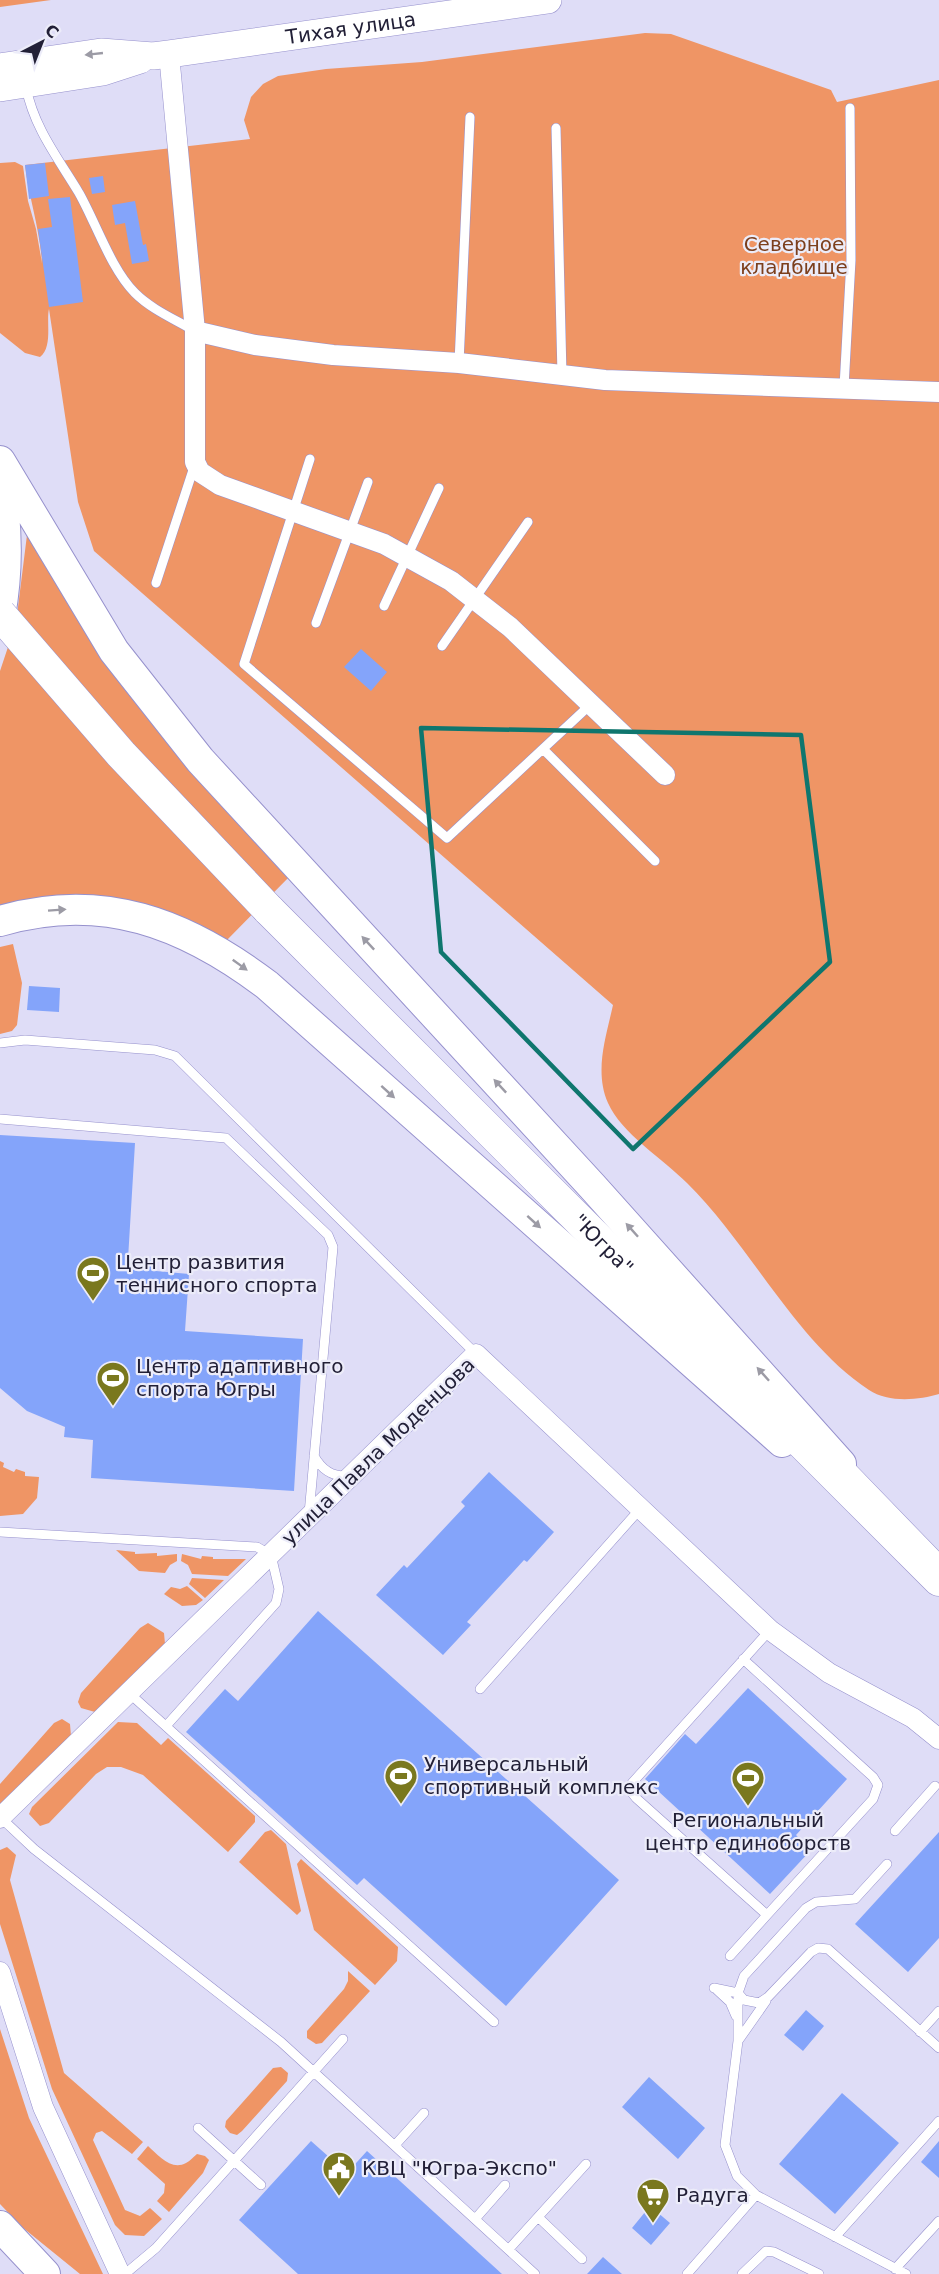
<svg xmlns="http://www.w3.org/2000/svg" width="939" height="2274" font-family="'DejaVu Sans',sans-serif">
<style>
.green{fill:#ef9565}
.building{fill:#84a4fa}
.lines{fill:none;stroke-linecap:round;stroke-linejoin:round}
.service-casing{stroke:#9691cd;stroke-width:10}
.minor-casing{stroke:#9691cd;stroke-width:21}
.secondary-casing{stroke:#9691cd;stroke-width:28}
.primary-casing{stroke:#9691cd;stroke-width:32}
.trunk-casing{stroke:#9691cd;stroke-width:33}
.service{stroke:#fff;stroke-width:9}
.minor{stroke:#fff;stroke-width:20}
.secondary{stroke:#fff;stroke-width:27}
.primary{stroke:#fff;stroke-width:30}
.trunk{stroke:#fff;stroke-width:32}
.trunk-bridge-casing{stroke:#9691cd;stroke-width:33;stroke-linecap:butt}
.trunk-bridge{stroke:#fff;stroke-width:32}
.oneway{fill:#9c9ba5}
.marked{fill:none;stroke:#0f766e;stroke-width:4.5;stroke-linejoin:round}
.labels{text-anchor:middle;stroke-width:4.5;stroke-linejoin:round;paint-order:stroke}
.street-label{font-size:20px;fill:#222037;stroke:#ececf9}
.park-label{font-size:20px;fill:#7c3f1d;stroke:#ececf9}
.poi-label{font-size:20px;fill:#222037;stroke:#ececf9;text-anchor:start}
</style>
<rect width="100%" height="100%" fill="#dfddf7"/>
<path class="green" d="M 0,0 L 51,0 L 0,7 Z
M 645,33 L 671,34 L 831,90 L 837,102 L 939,80 L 939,1394 C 919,1400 888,1403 869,1390 C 795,1341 751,1246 687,1183 C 663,1159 621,1133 608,1103 C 594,1071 606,1037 613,1005 L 94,551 L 78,502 L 49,309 C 46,322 53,347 40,357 L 25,353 L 0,333 L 0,163 L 15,162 L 23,166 L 28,201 L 36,229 L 42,263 C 40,230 29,198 25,165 L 250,139 L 244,120 L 251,97 L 263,84 L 278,76 L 326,69 L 422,62 Z
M 27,535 L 292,874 L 227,940 L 185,920 L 0,910 L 0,671 L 16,623 Z
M 13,944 L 22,983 L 17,1025 L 12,1031 L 0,1034 L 0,947 Z
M 0,1461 L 4,1463 L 3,1467 L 14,1472 L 16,1469 L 25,1472 L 25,1476 L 39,1477 L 37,1498 L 23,1514 L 0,1516 Z
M 116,1550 L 135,1552 L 135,1554 L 157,1553 L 157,1556 L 177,1554 L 177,1561 L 170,1565 L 165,1573 L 139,1571 Z
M 182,1554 L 201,1559 L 202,1556 L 213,1557 L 213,1559 L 246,1559 L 228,1576 L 192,1574 L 188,1565 L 181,1561 Z
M 192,1578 L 224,1580 L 205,1598 L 189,1584 Z
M 187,1586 L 203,1600 L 196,1605 L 182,1606 L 164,1594 L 171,1587 L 180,1589 Z
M 148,1623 L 164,1633 L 165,1644 L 95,1712 L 81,1708 L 78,1702 L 81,1693 L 140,1628 Z
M 62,1719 L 70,1724 L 71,1736 L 0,1804 L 0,1784 L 54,1723 Z
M 118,1722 L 137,1723 L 161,1745 L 168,1738 L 255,1816 L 255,1822 L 228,1852 L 143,1775 L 121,1767 L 107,1767 L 96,1774 L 49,1823 L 40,1826 L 29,1814 L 32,1807 Z
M 271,1830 L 286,1844 L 301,1911 L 297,1915 L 239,1862 L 265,1832 Z
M 7,1847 L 16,1855 L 10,1880 L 64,2073 L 143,2142 L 132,2154 L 102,2131 L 96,2133 L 93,2140 L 125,2210 L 140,2216 L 150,2208 L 162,2219 L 144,2236 L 125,2235 L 115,2225 L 52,2089 L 0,1924 L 0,1850 Z
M 301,1859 L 398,1947 L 397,1961 L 375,1985 L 314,1930 L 297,1864 Z
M 348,1971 L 370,1991 L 322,2043 L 316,2044 L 307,2038 L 307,2031 L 344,1989 L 348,1981 Z
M 0,2029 L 29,2118 L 103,2274 L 80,2274 L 22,2227 L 0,2204 Z
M 281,2067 L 288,2073 L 287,2081 L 242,2131 L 237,2135 L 230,2133 L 225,2127 L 226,2121 L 273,2068 Z
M 148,2146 C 158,2155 171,2171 186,2163 C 190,2161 193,2157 197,2154 L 205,2156 L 209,2160 L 203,2173 L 169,2212 L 157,2201 L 164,2193 L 165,2184 L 137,2159 Z"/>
<path class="building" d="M 45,163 L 49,196 L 29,199 L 25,165 Z
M 103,176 L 105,192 L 92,194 L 89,178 Z
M 70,197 L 83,302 L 49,307 L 38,229 L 52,227 L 48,199 Z
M 135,201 L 143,245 L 146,244 L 149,261 L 132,264 L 125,223 L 115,225 L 112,205 Z
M 361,649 L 387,672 L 371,691 L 344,667 Z
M 29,986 L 60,988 L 59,1012 L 27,1010 Z
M 0,1135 L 135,1143 L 128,1259 L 157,1261 L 156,1271 L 189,1274 L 185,1331 L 303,1339 L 294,1491 L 91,1478 L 93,1440 L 64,1437 L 65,1427 L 27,1411 L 0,1388 Z
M 489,1472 L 554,1532 L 527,1562 L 524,1560 L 467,1622 L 471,1625 L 443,1655 L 376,1595 L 404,1565 L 407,1568 L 465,1506 L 461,1502 Z
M 318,1611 L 619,1880 L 506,2006 L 364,1878 L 357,1885 L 186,1732 L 225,1689 L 238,1701 Z
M 748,1688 L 847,1779 L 796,1835 L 811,1850 L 770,1894 L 645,1779 L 685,1734 L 696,1744 Z
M 939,1832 L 939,1938 L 908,1972 L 855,1924 Z
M 806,2010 L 824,2026 L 803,2051 L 784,2035 Z
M 649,2077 L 705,2128 L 678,2159 L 622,2107 Z
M 842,2093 L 899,2143 L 835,2214 L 779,2164 Z
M 311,2141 L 347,2173 L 367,2151 L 502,2274 L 298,2274 L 239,2220 Z
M 939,2141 L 939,2178 L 921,2162 Z
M 650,2206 L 670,2223 L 651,2245 L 632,2228 Z
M 603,2257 L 622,2274 L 587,2274 Z"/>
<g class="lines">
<g class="service-casing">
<path id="service" d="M 26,87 C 34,128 58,158 79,193 C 96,223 111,269 135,293 C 151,309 174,319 193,330
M 556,128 L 562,375
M 459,363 L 470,117
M 844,387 L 851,260 L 850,108
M 310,459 L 244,664 L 447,838 L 590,705
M 156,583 L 195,464
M 384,606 L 439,488
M 316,623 L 368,482
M 442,646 L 528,522
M 543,749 L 655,861
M 0,1043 L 25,1040 L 155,1050 L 175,1056 L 476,1354
M 0,1119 L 226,1138 L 328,1235 L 333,1247 L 309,1514
M 314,1456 C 322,1470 332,1477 348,1476
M 847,1463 L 939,1558
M 0,1532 L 257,1547 L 271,1555 L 279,1589 L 276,1603 L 166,1726
M 743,1659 L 873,1777 L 878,1785 L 873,1799 L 767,1915
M 480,1689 L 640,1509
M 129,1693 L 494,2022
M 0,1817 L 34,1849 L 281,2042 L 535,2274
M 895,1831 L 935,1786
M 887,1864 L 855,1899 L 816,1902 L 806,1908 L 744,1976 L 738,1993 L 744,2000 L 759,2003 L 768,1997 L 811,1952 L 818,1948 L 828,1949 L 939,2048
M 730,1956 L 767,1915 L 636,1798 L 632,1793 L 632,1783 L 770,1630
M 714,1988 L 738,1993 L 738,2041 L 725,2145 L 737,2176 L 756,2195
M 716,1989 L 730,2002 L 736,2016
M 920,2032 L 939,2011
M 738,2041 L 766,2001
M 198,2128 L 261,2185
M 396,2144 L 424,2113
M 538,2217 L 582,2259
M 476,2218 L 505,2185
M 835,2237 L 939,2121
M 509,2249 L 586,2164
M 895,2269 L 939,2221
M 125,2274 L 156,2248 L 343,2039
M 687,2274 L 756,2195 L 906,2274
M 742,2274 L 766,2251 L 774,2252 L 819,2274"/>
</g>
<g class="minor-casing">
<path id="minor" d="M 169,54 L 195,331 L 255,345 L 333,355 L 459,363 L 605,380 L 939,392
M 195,331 L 195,462 L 200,472 L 220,485 L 384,544 L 451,581 L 510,627 L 665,775
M 0,1818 L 476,1354 L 770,1630 L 829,1673 L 913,1718 L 939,1739
M 0,1972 L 43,2107 L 120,2274"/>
</g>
<g class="secondary-casing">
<g id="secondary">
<path id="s1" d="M 0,67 L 101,52 L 153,56 L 169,54 L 548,0"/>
<path d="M 0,88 L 103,72 L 140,60"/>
</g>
</g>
<g class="primary-casing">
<path id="primary" d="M 0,461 L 114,651 L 200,760 L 592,1186 L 841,1464
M 0,485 C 8,530 8,571 0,616
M 0,921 C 102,891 185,923 267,985 L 782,1442
M 0,2226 L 45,2274"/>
</g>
<g class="trunk-casing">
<g id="trunk">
<path id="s2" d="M 268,909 L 939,1580"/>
</g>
</g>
<use href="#service" class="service"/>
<use href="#minor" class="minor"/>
<use href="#secondary" class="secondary"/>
<use href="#primary" class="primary"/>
<use href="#trunk" class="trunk"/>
<g class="trunk-bridge-casing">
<path id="trunk-bridge" d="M 0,614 L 121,754 L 268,909"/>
</g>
<use href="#trunk-bridge" class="trunk-bridge"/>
</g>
<defs><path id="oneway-solid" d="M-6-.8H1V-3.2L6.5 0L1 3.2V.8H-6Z" transform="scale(1.5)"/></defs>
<g class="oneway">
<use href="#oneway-solid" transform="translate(94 54) rotate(174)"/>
<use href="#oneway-solid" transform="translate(57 910) rotate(-4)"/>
<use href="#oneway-solid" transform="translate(368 943) rotate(-133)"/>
<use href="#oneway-solid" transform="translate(240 965) rotate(36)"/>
<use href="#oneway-solid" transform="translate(500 1086) rotate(-133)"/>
<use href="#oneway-solid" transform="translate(388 1092) rotate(42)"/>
<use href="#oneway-solid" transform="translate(534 1222) rotate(42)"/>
<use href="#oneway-solid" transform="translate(632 1230) rotate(-132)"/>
<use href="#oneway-solid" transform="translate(763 1374) rotate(-132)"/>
</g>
<path class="marked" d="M 421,728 L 801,735 L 830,962 L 633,1149 L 441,952 Z"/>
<defs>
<g id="stadium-pin" transform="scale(1.725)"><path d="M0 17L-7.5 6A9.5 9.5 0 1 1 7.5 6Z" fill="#7a781e" stroke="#ececf9"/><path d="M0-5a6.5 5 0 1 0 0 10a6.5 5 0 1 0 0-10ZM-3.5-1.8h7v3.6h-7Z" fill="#fff"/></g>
<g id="civic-pin" transform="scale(1.725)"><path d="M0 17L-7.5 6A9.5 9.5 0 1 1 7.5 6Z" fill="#7a781e" stroke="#ececf9"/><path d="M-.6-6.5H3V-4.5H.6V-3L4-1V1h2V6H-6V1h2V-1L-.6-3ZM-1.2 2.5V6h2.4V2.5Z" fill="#fff"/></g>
<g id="supermarket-pin" transform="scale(1.725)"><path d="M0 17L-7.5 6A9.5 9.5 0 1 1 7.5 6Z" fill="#7a781e" stroke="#ececf9"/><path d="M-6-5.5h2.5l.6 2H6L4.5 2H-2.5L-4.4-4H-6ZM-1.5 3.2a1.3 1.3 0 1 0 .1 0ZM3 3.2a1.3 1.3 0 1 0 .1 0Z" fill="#fff"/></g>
</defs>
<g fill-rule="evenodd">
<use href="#stadium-pin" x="93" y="1273"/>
<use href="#stadium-pin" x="113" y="1378"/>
<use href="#stadium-pin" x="401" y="1776"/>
<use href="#stadium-pin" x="748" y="1778"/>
<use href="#civic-pin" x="339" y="2168"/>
<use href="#supermarket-pin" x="653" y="2195"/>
</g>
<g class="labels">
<g class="street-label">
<text dy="7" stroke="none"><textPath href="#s1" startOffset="354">Тихая улица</textPath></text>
<text dy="7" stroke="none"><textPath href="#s2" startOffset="474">"Югра"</textPath></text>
<text transform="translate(378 1451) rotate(-44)" y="7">улица Павла Моденцова</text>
</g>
<g class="park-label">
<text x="794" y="251">Северное<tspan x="794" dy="23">кладбище</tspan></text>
</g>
<g class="poi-label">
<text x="116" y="1269">Центр развития<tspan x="116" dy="23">теннисного спорта</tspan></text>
<text x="136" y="1373">Центр адаптивного<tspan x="136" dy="23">спорта Югры</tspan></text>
<text x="424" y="1771">Универсальный<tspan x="424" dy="23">спортивный комплекс</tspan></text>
<text x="748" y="1827" text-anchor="middle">Региональный<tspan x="748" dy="23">центр единоборств</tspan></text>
<text x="362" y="2175">КВЦ "Югра-Экспо"</text>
<text x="676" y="2202">Радуга</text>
</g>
</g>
<g transform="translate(42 42) rotate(42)" stroke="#ececf9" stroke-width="4.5" paint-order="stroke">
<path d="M0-4.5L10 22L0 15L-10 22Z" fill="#222037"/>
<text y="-9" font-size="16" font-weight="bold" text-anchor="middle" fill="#222037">С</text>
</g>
</svg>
